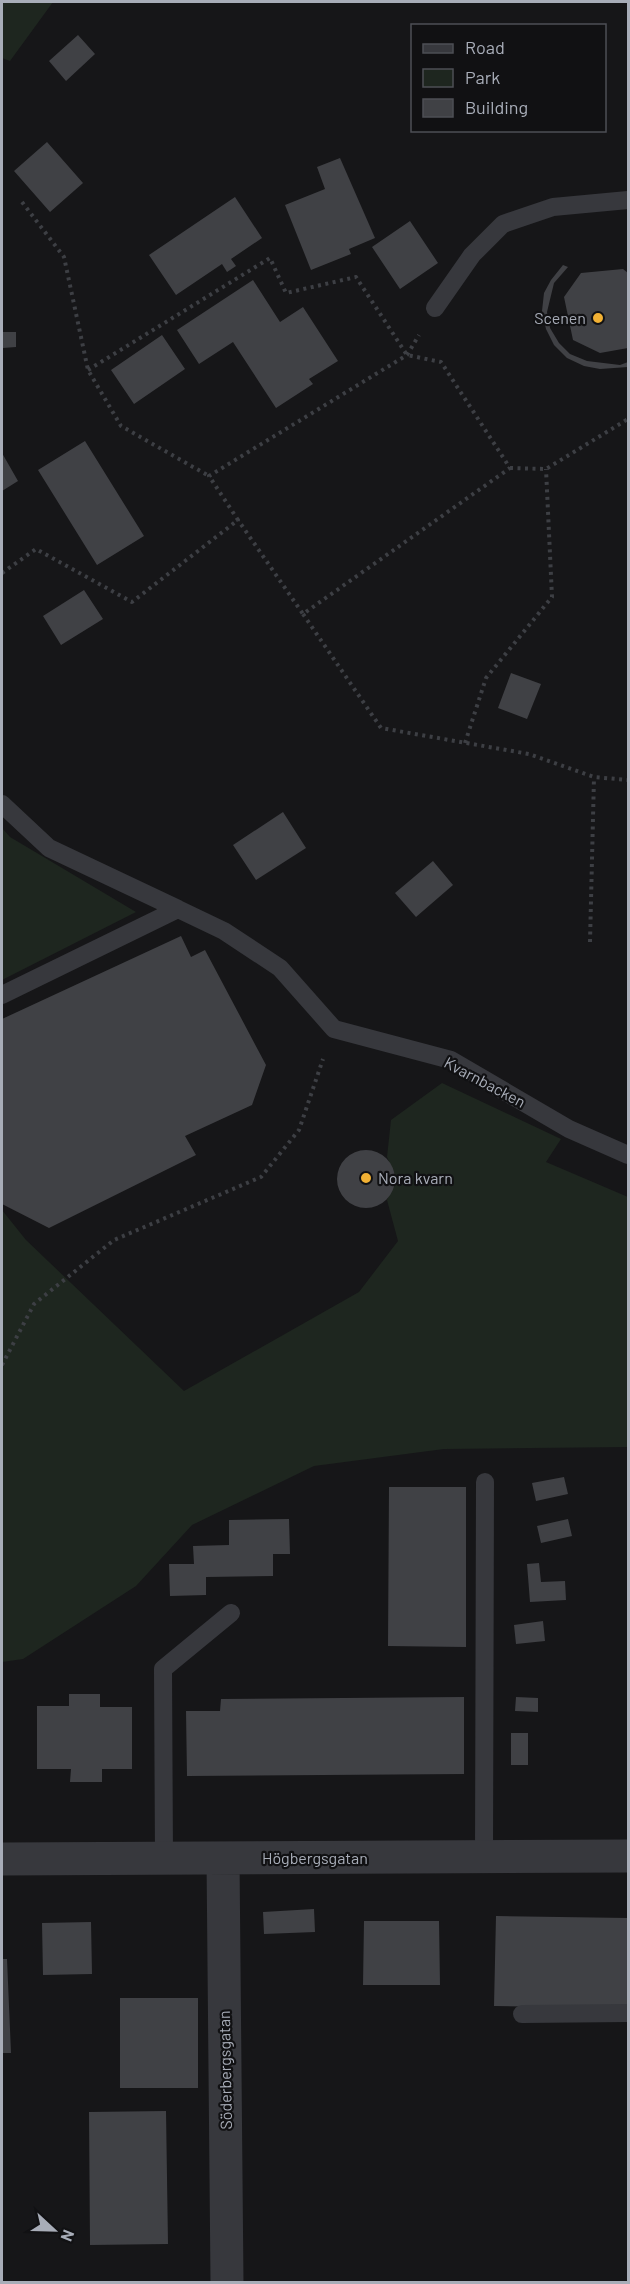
<svg xmlns="http://www.w3.org/2000/svg" width="630" height="2284" font-family="Barlow,sans-serif">
<style>
.green{fill:#1e261f}
.building{fill:#404145}
.lines{fill:none;stroke-linecap:round;stroke-linejoin:round}
.path{stroke:#3d3f44;stroke-width:4;stroke-dasharray:3 4.5;stroke-linecap:butt}
.lane{stroke:#37383d;stroke-width:18}
.street{stroke:#37383d;stroke-width:33}
.poi-dot{fill:#f2b134;stroke:#111113;stroke-width:2}
.labels{text-anchor:middle;stroke-width:4.5;stroke-linejoin:round;paint-order:stroke}
.poi-label{font-size:16px;fill:#a8adb8;stroke:#111113;text-anchor:end}
.street-label{font-size:16px;fill:#a8adb8;stroke:#111113}
</style>
<rect width="100%" height="100%" fill="#161618"/>
<path class="green" d="M 2,2 L 53,2 L 10,61 L 2,58 Z
M 2,828 L 10,837 L 136,912 L 2,980 Z
M 442,1083 L 561,1139 L 546,1162 L 628,1197 L 628,1447 L 444,1449 L 314,1466 L 192,1525 L 136,1586 L 23,1659 L 2,1662 L 2,1210 L 26,1240 L 184,1391 L 359,1292 L 398,1241 L 387,1200 L 396,1177 L 387,1157 L 391,1120 Z"/>
<path class="building" d="M 78,35 L 95,54 L 66,81 L 49,61 Z
M 47,142 L 83,183 L 50,212 L 14,171 Z
M 340,158 L 375,238 L 349,249 L 351,254 L 311,270 L 285,205 L 325,189 L 317,167 Z
M 235,197 L 262,238 L 231,259 L 236,266 L 227,272 L 222,264 L 176,295 L 149,255 Z
M 410,221 L 438,263 L 400,289 L 372,247 Z
M 563,265 L 568,267 L 554,283 L 547,312 L 550,328 L 559,343 L 570,354 L 587,361 L 620,365 L 628,362 L 628,367 L 600,369 L 584,366 L 567,358 L 554,345 L 546,329 L 542,311 L 544,293 L 551,280 Z
M 623,269 L 628,273 L 628,348 L 600,353 L 573,340 L 564,297 L 581,273 Z
M 253,280 L 280,322 L 303,307 L 338,361 L 309,379 L 313,384 L 276,408 L 233,342 L 199,364 L 177,330 Z
M 2,332 L 16,332 L 16,347 L 3,348 Z
M 162,335 L 185,369 L 134,404 L 111,370 Z
M 85,441 L 144,536 L 97,565 L 38,470 Z
M 2,453 L 18,481 L 2,491 Z
M 84,590 L 103,619 L 61,645 L 43,616 Z
M 511,673 L 541,684 L 527,719 L 498,708 Z
M 283,812 L 306,848 L 256,880 L 233,845 Z
M 433,861 L 453,885 L 416,917 L 395,893 Z
M 181,936 L 191,957 L 205,950 L 266,1065 L 252,1105 L 185,1136 L 196,1155 L 49,1228 L 2,1204 L 2,1019 Z
M337 1179a29 29 0 1 1 58 0a29 29 0 1 1-58 0Z
M 564,1477 L 568,1494 L 536,1501 L 532,1483 Z
M 389,1487 L 466,1487 L 466,1647 L 388,1646 Z
M 289,1519 L 290,1554 L 273,1554 L 273,1576 L 206,1577 L 206,1595 L 170,1596 L 169,1564 L 194,1564 L 193,1546 L 229,1545 L 229,1520 Z
M 568,1519 L 572,1536 L 541,1543 L 537,1526 Z
M 539,1563 L 541,1582 L 565,1581 L 566,1600 L 530,1602 L 527,1564 Z
M 543,1621 L 545,1641 L 516,1644 L 514,1625 Z
M 69,1694 L 100,1694 L 100,1707 L 132,1707 L 132,1769 L 102,1769 L 102,1782 L 70,1782 L 71,1769 L 37,1769 L 37,1706 L 69,1706 Z
M 464,1697 L 464,1774 L 187,1776 L 186,1711 L 220,1711 L 221,1699 Z
M 516,1697 L 538,1698 L 538,1712 L 515,1711 Z
M 511,1733 L 528,1733 L 528,1765 L 511,1765 Z
M 314,1909 L 315,1932 L 264,1934 L 263,1912 Z
M 496,1916 L 628,1918 L 628,2008 L 494,2006 Z
M 364,1921 L 439,1921 L 440,1985 L 363,1985 Z
M 91,1922 L 92,1974 L 43,1975 L 42,1923 Z
M 2,1959 L 7,1959 L 11,2053 L 2,2053 Z
M 120,1998 L 198,1998 L 198,2088 L 120,2088 Z
M 166,2111 L 168,2244 L 90,2245 L 89,2112 Z"/>
<g class="lines">
<path class="path" d="M 22,202 L 64,257 L 88,370 L 121,426 L 209,476
M 88,370 L 270,258 L 286,293 L 356,277 L 407,355 L 441,362 L 510,468 L 303,614 L 238,520
M 510,468 L 546,469 L 628,419
M 2,573 L 36,549 L 132,602 L 238,520 L 209,476 L 407,355 L 419,335
M 303,614 L 381,728 L 529,754 L 594,777 L 628,780
M 465,743 L 486,678 L 552,597 L 546,469
M 590,942 L 594,777
M 2,1365 L 34,1304 L 114,1240 L 261,1177 L 299,1130 L 323,1059"/>
<path class="lane" d="M 435,308 L 472,255 L 503,224 L 553,207 L 628,200
M 2,804 L 49,848 L 178,909
M 2,995 L 178,909 L 224,931 L 280,968 L 334,1029 L 451,1060 L 569,1129 L 628,1155
M 484,1856 L 485,1482
M 164,1858 L 163,1669 L 231,1613
M 522,2014 L 628,2013"/>
<path class="street" d="M 223,1858 L 227,2282
M 2,1859 L 628,1856"/>
</g>
<g class="poi-dot">
<circle cx="598" cy="318" r="6"/>
<circle cx="366" cy="1178" r="6"/>
</g>
<g class="labels">
<g class="poi-label">
<text x="586" y="324">Scenen</text>
<text x="378" y="1184" text-anchor="start">Nora kvarn</text>
</g>
<g class="street-label">
<text transform="translate(485 1082) rotate(28)" y="6">Kvarnbacken</text>
<text x="315" y="1864">Högbergsgatan</text>
<text transform="translate(225 2070) rotate(-91)" y="6">Söderbergsgatan</text>
</g>
</g>
<rect width="630" height="2284" fill="none" stroke="#a8adb8" stroke-width="6"/>
<rect x="411" y="24" width="195" height="108" fill="#111113" stroke="#4d4f55" stroke-width="1.5"/>
<rect x="423" y="44" width="30" height="9" fill="#37383d" stroke="#4d4f55" stroke-width="1.5"/>
<text x="465" y="54" font-size="18" fill="#a8adb8">Road</text>
<rect x="423" y="69" width="30" height="18" fill="#1e261f" stroke="#4d4f55" stroke-width="1.5"/>
<text x="465" y="84" font-size="18" fill="#a8adb8">Park</text>
<rect x="423" y="99" width="30" height="18" fill="#404145" stroke="#4d4f55" stroke-width="1.5"/>
<text x="465" y="114" font-size="18" fill="#a8adb8">Building</text>
<g transform="translate(54 2230) rotate(112)" stroke="#111113" stroke-width="4.5" paint-order="stroke">
<path d="M0-4.5L10 22L0 15L-10 22Z" fill="#a8adb8"/>
<text y="-9" font-size="16" font-weight="bold" text-anchor="middle" fill="#a8adb8">N</text>
</g>
</svg>
